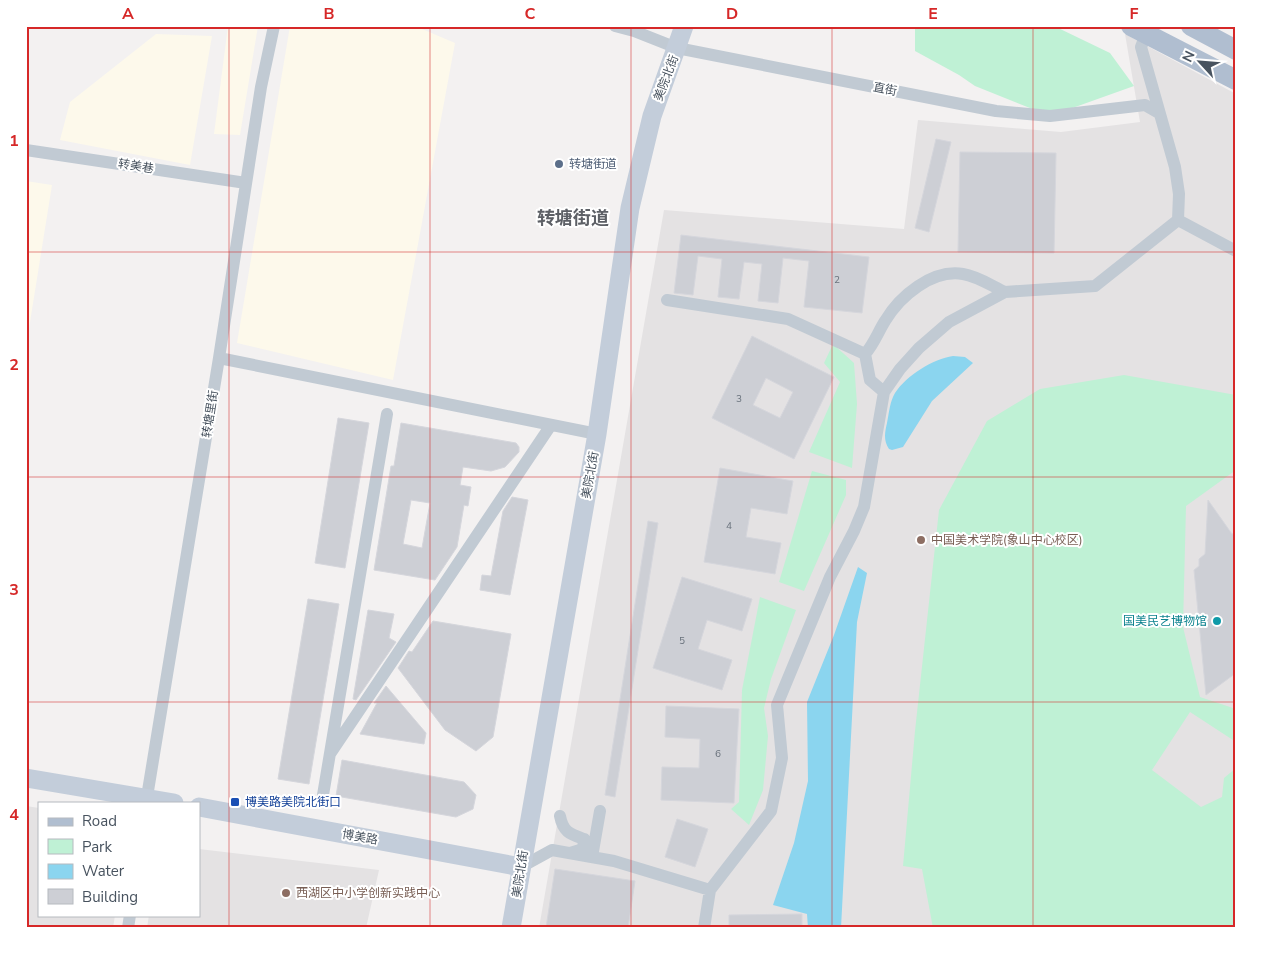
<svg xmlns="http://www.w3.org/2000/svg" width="1262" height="954" font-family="'Nunito Sans','Noto Sans SC',sans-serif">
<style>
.commercial{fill:#fdf9eb}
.education{fill:#e4e2e3}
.green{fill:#bff1d5}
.water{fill:#8bd5ef}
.building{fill:#cdcfd5;stroke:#d5d6dc;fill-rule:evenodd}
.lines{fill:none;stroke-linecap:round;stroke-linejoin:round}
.street{stroke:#c1cad3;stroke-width:12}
.secondary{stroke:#c3cdda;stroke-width:19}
.primary{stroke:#b0bed0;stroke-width:20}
.grid{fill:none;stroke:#d62828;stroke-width:1;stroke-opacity:0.55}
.service-dot{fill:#5c6f8a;stroke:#fff;stroke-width:2}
.education-dot{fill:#8d6e63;stroke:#fff;stroke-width:2}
.culture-dot{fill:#0f9aa8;stroke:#fff;stroke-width:2}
.transit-dot{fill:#1a4fb4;stroke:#fff;stroke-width:2}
.labels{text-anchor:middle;stroke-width:4;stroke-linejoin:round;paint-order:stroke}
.number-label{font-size:10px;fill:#69727c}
.street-label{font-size:12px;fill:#48535f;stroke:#fff}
.service-label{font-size:12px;fill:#4e5e75;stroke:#fff;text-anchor:start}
.education-label{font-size:12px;fill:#785e54;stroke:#fff;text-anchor:start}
.culture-label{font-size:12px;fill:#0d838f;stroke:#fff;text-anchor:end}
.transit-label{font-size:12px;fill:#164399;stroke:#fff;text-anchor:start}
.district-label{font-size:18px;font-weight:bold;fill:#5d6066;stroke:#fff}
.neatline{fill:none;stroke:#d62828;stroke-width:2}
.grid-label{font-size:16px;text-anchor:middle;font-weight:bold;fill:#d62828}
</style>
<rect width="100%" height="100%" fill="#f3f1f1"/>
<path class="commercial" d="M 228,26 L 258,26 L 240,135 L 214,134 Z
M 290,26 L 415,26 L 455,43 L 393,380 L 237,343 Z
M 156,34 L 212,36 L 190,165 L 60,140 L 70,102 Z
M 26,181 L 52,185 L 26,347 Z"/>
<path class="education" d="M 1125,34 L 1236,94 L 1236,928 L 539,928 L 664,210 L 904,229 L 918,120 L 1061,132 L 1140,122 Z
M 26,806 L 39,808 L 39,915 L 115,915 L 113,928 L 26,928 Z
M 199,849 L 379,870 L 366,928 L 147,928 L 149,915 L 199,915 Z"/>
<path class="green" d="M 915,26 L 1054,26 L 1110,53 L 1134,86 L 1050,116 L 975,86 L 959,75 L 915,51 Z
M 833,344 L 854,363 L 857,404 L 852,468 L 809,452 L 840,382 L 824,363 Z
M 1124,375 L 1236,395 L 1236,470 L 1186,506 L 1183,627 L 1200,697 L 1236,709 L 1236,742 L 1190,712 L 1152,770 L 1201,807 L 1222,797 L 1224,778 L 1236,768 L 1236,928 L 933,928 L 922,869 L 903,866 L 915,731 L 939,510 L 987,421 L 1040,389 Z
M 812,471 L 846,480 L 846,495 L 804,591 L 779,582 Z
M 760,597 L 796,610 L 771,679 L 764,708 L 768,736 L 763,790 L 749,825 L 731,809 L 739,802 L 742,690 Z"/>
<path class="water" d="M 953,356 L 965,357 L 973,363 L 932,401 L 903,447 L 892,450 L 889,449 C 883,440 885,432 887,423 C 889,413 890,401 895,393 C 907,375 933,359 953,356 Z
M 858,567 L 867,573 L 857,622 L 841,928 L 808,928 L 807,914 L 773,905 L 794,843 L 808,781 L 807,702 L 834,635 Z"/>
<path class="building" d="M 936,139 L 951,142 L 929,232 L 915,228 Z
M 960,152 L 1056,153 L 1054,253 L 958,252 Z
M 681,235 L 869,257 L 862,313 L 804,307 L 809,261 L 783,258 L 778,303 L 758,301 L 762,264 L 744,262 L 739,299 L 718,297 L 722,259 L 698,256 L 693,295 L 674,293 Z
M 752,336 L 834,377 L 794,459 L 712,418 ZM 766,378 L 793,392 L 780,418 L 753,405 Z
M 338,418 L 369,423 L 345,568 L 315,563 Z
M 401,423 L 516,443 L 519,447 L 519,452 L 505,467 L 491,471 L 463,467 L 460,485 L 471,487 L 468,506 L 464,505 L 457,547 L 435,580 L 374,570 L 391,466 L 394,466 ZM 411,500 L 430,503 L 422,548 L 403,544 Z
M 720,468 L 793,481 L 787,514 L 751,508 L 746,537 L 781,543 L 775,574 L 704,562 Z
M 512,497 L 528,500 L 510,595 L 480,590 L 482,575 L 491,576 L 503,511 Z
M 1208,500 L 1232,534 L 1236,533 L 1236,673 L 1206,695 L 1194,570 L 1199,566 L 1199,559 L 1205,554 Z
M 648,521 L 658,523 L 615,797 L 605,795 Z
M 682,577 L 752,599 L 742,631 L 707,620 L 698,649 L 732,660 L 722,690 L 653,668 Z
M 308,599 L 339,604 L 309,784 L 278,779 Z
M 368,610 L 394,614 L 389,638 L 396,642 L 356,700 L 353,699 Z
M 433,621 L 511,634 L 493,737 L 476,751 L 445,730 L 398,668 L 409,651 L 412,652 Z
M 386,686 L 426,733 L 424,744 L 360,734 L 377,703 L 374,703 Z
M 666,706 L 739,709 L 734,803 L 661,800 L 662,767 L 699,768 L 700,739 L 665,737 Z
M 342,760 L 464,782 L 476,795 L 473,809 L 456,817 L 336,796 Z
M 677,819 L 708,829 L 695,867 L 665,857 Z
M 555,869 L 635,881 L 628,928 L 546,928 Z
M 802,914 L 802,928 L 729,928 L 729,915 Z"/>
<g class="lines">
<path class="street" d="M 615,26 L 634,31 L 677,48 L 996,111 L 1050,116 L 1145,105 L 1159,113
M 26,150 L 246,183
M 1178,220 L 1236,251
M 667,300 L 788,319 L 865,354
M 219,358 L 597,434
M 884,392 L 870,380 L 865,354 C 874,344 878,332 885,321 C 900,296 932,269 963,274 C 977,276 992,286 1005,292
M 330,754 L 551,425
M 323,795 L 387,414
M 146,803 L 219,358 L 261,87 L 274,26
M 560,816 C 563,832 570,834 584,839 L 583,849 L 570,853
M 592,857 L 600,811
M 521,867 L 552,850 L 614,861 L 710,890
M 128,928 L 130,915
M 704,928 L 710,890 L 771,811 L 782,758 L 777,705 L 830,577 L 854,531 L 864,507 L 884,392 L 900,369 L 919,348 L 949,322 L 1005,292 L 1095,286 L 1178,220 L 1179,194 L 1175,167 L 1141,47 L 1146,34"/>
<path class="secondary" d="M 26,778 L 174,803
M 199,807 L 521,867
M 511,928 L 597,434 L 630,208 L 652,116 L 684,26"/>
<path class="primary" d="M 1131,26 L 1236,80
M 1191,26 L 1236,50"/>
</g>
<path class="grid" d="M 229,26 L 229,928M 430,26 L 430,928M 631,26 L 631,928M 832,26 L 832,928M 1033,26 L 1033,928M 26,252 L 1236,252M 26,477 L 1236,477M 26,702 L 1236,702"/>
<circle class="service-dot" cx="559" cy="164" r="5"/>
<g class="education-dot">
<circle cx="921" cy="540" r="5"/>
<circle cx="286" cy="893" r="5"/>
</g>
<circle class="culture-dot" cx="1217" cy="621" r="5"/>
<rect class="transit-dot" x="230" y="797" width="10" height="10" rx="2.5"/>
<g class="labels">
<g class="number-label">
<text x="837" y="283">2</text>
<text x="739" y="402">3</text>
<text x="729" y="529">4</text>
<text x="682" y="644">5</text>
<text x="718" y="757">6</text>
</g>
<g class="street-label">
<text transform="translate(666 78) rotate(-69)" y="4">美院北街</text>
<text transform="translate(885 89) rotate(11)" y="4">直街</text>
<text transform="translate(136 166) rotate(9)" y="4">转美巷</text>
<text transform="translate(210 414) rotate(-81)" y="4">转塘里街</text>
<text transform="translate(590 475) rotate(-80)" y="4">美院北街</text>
<text transform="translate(360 837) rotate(10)" y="4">博美路</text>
<text transform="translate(520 874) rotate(-81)" y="4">美院北街</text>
</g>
<g class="service-label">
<text x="569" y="168">转塘街道</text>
</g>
<g class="education-label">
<text x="931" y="544">中国美术学院(象山中心校区)</text>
<text x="296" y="897">西湖区中小学创新实践中心</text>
</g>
<g class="culture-label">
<text x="1207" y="625">国美民艺博物馆</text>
</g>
<g class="transit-label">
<text x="245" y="806">博美路美院北街口</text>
</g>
<g class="district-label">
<text x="573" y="224">转塘街道</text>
</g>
</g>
<rect width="1262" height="954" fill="none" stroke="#ffffff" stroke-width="55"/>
<rect x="38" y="802" width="162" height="115" fill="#ffffff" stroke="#b6babf"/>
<rect x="48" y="818" width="25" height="8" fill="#b0bed0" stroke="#b6babf"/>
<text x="82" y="826" font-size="15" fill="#48535f">Road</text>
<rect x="48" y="839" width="25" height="15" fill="#bff1d5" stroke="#b6babf"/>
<text x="82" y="852" font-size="15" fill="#48535f">Park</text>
<rect x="48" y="864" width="25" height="15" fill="#8bd5ef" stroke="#b6babf"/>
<text x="82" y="876" font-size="15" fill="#48535f">Water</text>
<rect x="48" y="889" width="25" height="15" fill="#cdcfd5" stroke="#b6babf"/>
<text x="82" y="902" font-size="15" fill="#48535f">Building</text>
<g transform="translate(1200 62) rotate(296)" stroke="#ffffff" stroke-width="4" paint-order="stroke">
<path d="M0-4L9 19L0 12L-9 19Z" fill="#48535f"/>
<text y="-8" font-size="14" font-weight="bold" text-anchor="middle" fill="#48535f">N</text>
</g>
<rect x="28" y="28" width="1206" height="898" class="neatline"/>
<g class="grid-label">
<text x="128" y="19">A</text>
<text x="329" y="19">B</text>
<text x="530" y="19">C</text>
<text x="732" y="19">D</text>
<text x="933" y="19">E</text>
<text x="1134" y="19">F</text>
<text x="14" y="146">1</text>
<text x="14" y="370">2</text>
<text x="14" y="595">3</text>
<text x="14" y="820">4</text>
</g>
</svg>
